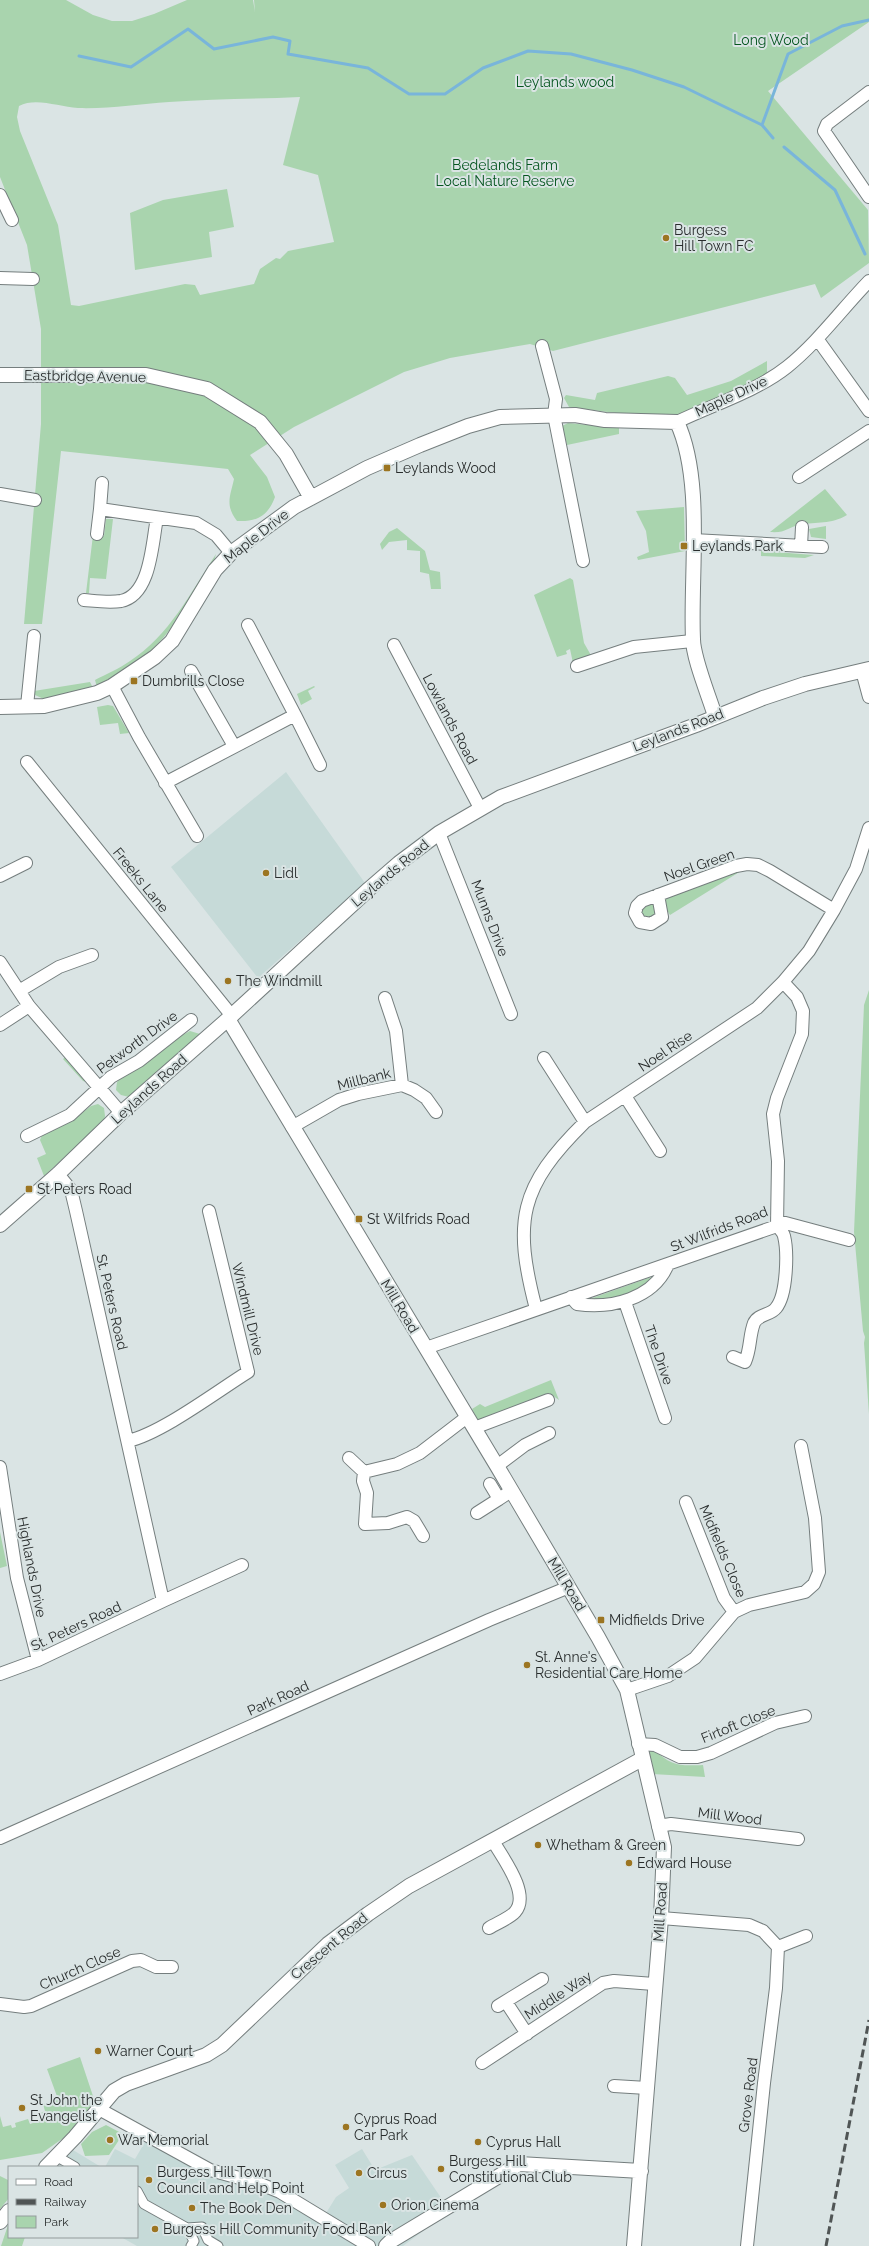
<svg xmlns="http://www.w3.org/2000/svg" width="869" height="2246" font-family="Raleway,sans-serif">
<style>
.built{fill:#c6dad8}
.green{fill:#a9d4ae;fill-rule:evenodd}
.lines{fill:none;stroke-linecap:round;stroke-linejoin:round}
.stream{stroke:#79b5da;stroke-width:3}
.pedestrian-casing{stroke:#757e7e;stroke-width:11}
.minor-casing{stroke:#757e7e;stroke-width:14}
.tertiary-casing{stroke:#757e7e;stroke-width:16}
.pedestrian{stroke:#fff;stroke-width:9}
.minor{stroke:#fff;stroke-width:12}
.tertiary{stroke:#fff;stroke-width:14}
.rail{stroke:#505555;stroke-width:3;stroke-dasharray:8 4;stroke-linecap:butt}
.poi-dot{fill:#9c7521;stroke:#dae4e4;stroke-width:1.5}
.labels{text-anchor:middle;stroke-width:4;stroke-linejoin:round;paint-order:stroke}
.park-label{font-size:14px;fill:#04551f;stroke:#dae4e4}
.poi-label{font-size:14px;fill:#292d2d;stroke:#dae4e4;text-anchor:start}
.street-label{font-size:14px;fill:#292d2d;stroke:#dae4e4}
</style>
<rect width="100%" height="100%" fill="#dae4e4"/>
<path class="built" d="M 286,772 L 365,883 L 258,978 L 171,867 Z
M 145,2142 L 205,2173 L 256,2187 L 323,2218 L 336,2197 L 349,2188 L 335,2165 L 362,2149 L 375,2170 L 412,2155 L 450,2211 L 403,2246 L 137,2246 L 121,2237 L 137,2237 L 137,2167 L 105,2167 L 115,2149 L 135,2159 Z
M 73,2150 L 101,2167 L 58,2167 Z"/>
<path class="green" d="M 0,0 L 66,0 L 93,15 L 112,21 L 132,21 L 154,14 L 187,0 L 253,0 L 255,12 L 254,0 L 869,0 L 869,22 L 768,91 L 868,210 L 869,263 L 821,298 L 815,284 L 553,351 L 530,344 L 450,358 L 404,372 L 294,427 L 250,455 L 267,477 L 275,497 C 268,516 257,522 237,521 C 225,505 230,497 234,479 L 228,469 L 61,451 L 42,624 L 24,624 L 41,424 L 41,329 L 27,245 L 0,177 ZM 300,97 L 283,165 L 318,175 L 334,242 L 288,251 L 280,259 L 276,258 L 260,269 L 254,284 L 200,295 L 195,285 L 185,284 L 79,306 L 71,305 L 58,225 L 20,131 L 17,117 L 19,106 C 36,97 59,107 78,108 C 109,109 139,104 169,102 C 212,99 256,99 300,97 Z
M 227,189 L 234,227 L 209,232 L 212,257 L 135,270 L 130,213 L 163,200 Z
M 767,361 L 767,374 L 763,378 L 677,416 L 639,416 L 569,407 L 564,398 L 566,395 L 595,400 L 597,393 L 668,376 L 675,378 L 687,395 L 731,381 Z
M 568,423 L 619,428 L 619,434 L 567,445 L 562,426 Z
M 825,489 L 847,515 C 830,525 818,521 799,525 C 786,528 787,533 770,532 Z
M 684,507 L 685,551 L 638,560 L 637,557 L 649,552 L 646,531 L 636,511 Z
M 106,519 L 113,519 L 106,579 L 90,578 L 89,593 L 86,593 L 93,535 L 104,536 Z
M 826,526 L 826,539 L 811,537 L 809,529 Z
M 397,528 L 425,551 L 430,570 L 440,572 L 441,589 L 431,589 L 429,574 L 420,572 L 420,551 L 407,550 L 407,540 L 389,542 L 382,550 L 380,544 L 389,532 Z
M 761,551 L 814,555 L 805,558 L 761,556 Z
M 216,554 L 214,561 L 216,564 C 191,599 169,639 134,666 C 123,674 109,680 97,687 L 95,680 C 106,674 119,669 130,661 C 169,636 191,592 216,554 Z
M 570,578 L 573,580 L 584,643 L 592,657 L 573,663 L 570,649 L 566,651 L 567,654 L 557,657 L 534,595 Z
M 90,682 L 93,688 L 46,700 L 35,695 L 34,691 Z
M 314,686 L 315,687 L 308,691 L 312,699 L 301,705 L 297,694 Z
M 108,705 L 113,706 L 129,733 L 120,734 L 118,723 L 100,725 L 97,707 Z
M 741,871 L 670,915 L 663,904 L 665,899 Z
M 648,903 L 654,904 L 657,907 L 655,918 L 642,919 L 640,909 Z
M 869,990 L 869,1414 L 864,1343 L 865,1337 L 863,1331 L 854,1232 L 864,1005 Z
M 190,1031 L 200,1034 L 137,1091 L 129,1097 L 121,1095 L 116,1090 L 117,1082 L 122,1077 L 171,1041 Z
M 68,1055 L 86,1082 L 83,1081 L 63,1059 Z
M 98,1104 L 104,1108 L 105,1116 L 104,1121 L 44,1176 L 37,1158 L 46,1154 L 40,1140 L 43,1133 L 74,1119 L 91,1106 Z
M 657,1275 C 636,1298 612,1298 584,1301 Z
M 551,1380 L 559,1400 L 549,1393 L 478,1421 L 472,1409 L 480,1404 L 485,1407 Z
M 0,1532 L 7,1566 L 0,1568 Z
M 649,1749 L 653,1749 C 672,1766 678,1766 703,1765 L 705,1777 L 652,1774 Z
M 80,2057 L 95,2102 L 72,2132 L 42,2153 L 0,2160 L 0,2116 L 3,2127 L 11,2125 L 12,2128 L 16,2127 L 15,2123 L 28,2119 L 30,2124 L 42,2120 L 40,2113 L 45,2111 L 43,2104 L 58,2099 L 47,2069 Z
M 106,2125 L 123,2134 L 109,2155 L 85,2156 L 81,2144 L 92,2132 Z
M 0,2176 L 8,2180 L 9,2198 L 0,2209 Z
M 9,2222 L 9,2237 L 25,2237 L 22,2246 L 1,2246 Z"/>
<g class="lines">
<path class="stream" d="M 79,56 L 131,67 L 188,29 L 214,49 L 273,37 L 290,41 L 288,54 L 368,68 L 409,94 L 445,94 L 483,68 L 528,51 L 571,54 L 632,70 L 684,87 L 762,125 L 773,138
M 762,125 L 788,54 L 842,26 L 869,20
M 784,147 L 835,190 L 865,254"/>
<g class="pedestrian-casing">
<path id="pedestrian" d="M 56,2156 L 75,2167
M 137,2191 L 144,2204 L 187,2228 L 202,2227 L 208,2240 L 218,2246
M 187,2228 L 194,2241 L 191,2246"/>
</g>
<g class="minor-casing">
<path id="minor" d="M 869,92 L 827,124 L 824,131 L 869,197
M 0,195 L 12,220
M 0,278 L 33,279
M 818,340 L 869,411
M 542,346 L 556,399 L 554,415 L 583,561
M 677,422 C 712,405 757,391 787,367 C 818,342 841,310 869,281
M 799,477 L 869,431
M 0,494 L 35,500
M 100,509 L 102,483
M 97,534 L 100,509 L 196,523 L 216,535 L 231,553
M 693,540 L 822,547
M 801,546 L 802,527
M 84,600 C 96,601 109,603 121,601 C 151,595 152,543 157,518
M 394,645 L 480,808
M 577,666 L 634,647 L 692,641
M 191,671 L 234,746
M 862,671 L 869,697
M 112,686 L 139,737 L 197,836
M 27,706 L 34,636
M 295,715 L 320,765
M 27,762 L 232,1016
M 165,783 L 295,715 L 248,625
M 439,833 L 511,1014
M 0,876 L 26,863
M 658,895 L 662,917 L 651,924 L 640,922 L 635,913 L 637,906 L 642,901 L 736,866 L 747,864 L 758,865 L 770,871 L 834,910
M 0,962 L 29,1006 L 121,1113
M 19,991 L 59,967 L 92,955
M 385,998 L 396,1031 L 402,1085
M 0,1025 L 29,1006
M 544,1058 L 585,1122
M 625,1096 L 660,1151
M 292,1127 L 339,1100 L 358,1094 L 402,1085 L 414,1090 L 426,1098 L 436,1112
M 27,1136 L 70,1115 L 111,1077 L 139,1061 L 191,1020
M 58,1174 L 71,1190 L 76,1211 L 163,1601 L 242,1565
M 778,1221 L 849,1240
M 571,1297 L 577,1304 C 611,1309 654,1299 668,1264
M 625,1302 L 665,1418
M 536,1309 C 513,1221 519,1187 585,1122 L 757,1008 L 783,982 L 809,951 L 834,910 L 856,869 L 869,828
M 426,1348 L 777,1226 L 778,1161 L 773,1114 L 777,1098 L 802,1034 L 803,1011 L 797,997 L 783,982
M 733,1357 L 745,1362 C 751,1348 749,1336 754,1323 C 758,1314 771,1315 776,1308 C 787,1295 788,1252 784,1236 C 783,1232 780,1229 777,1226
M 474,1428 L 548,1400
M 128,1441 C 162,1433 216,1392 248,1372 L 209,1211
M 349,1458 L 364,1472
M 497,1466 L 525,1445 L 549,1433
M 0,1467 L 17,1578 L 38,1660
M 490,1484 L 499,1499 L 511,1491
M 686,1502 L 724,1598 L 734,1612
M 477,1513 L 499,1499
M 423,1536 L 414,1521 L 407,1517 L 388,1523 L 365,1524 L 367,1493 L 363,1481 L 364,1472 L 397,1464 L 420,1453 L 467,1417
M 0,1674 L 38,1660 L 163,1601
M 627,1690 L 668,1676 L 695,1658 L 734,1612 L 749,1605 L 805,1592 L 814,1584 L 819,1572 L 815,1518 L 801,1446
M 638,1744 L 655,1745 L 680,1757 L 697,1757 L 711,1753 L 775,1723 L 805,1716
M 658,1826 L 671,1824 L 798,1839
M 0,1838 L 489,1620 L 569,1587
M 661,1918 L 749,1925 L 763,1931 L 778,1947 L 776,1988 L 764,2083 L 747,2246
M 489,1928 C 497,1923 510,1918 515,1912 C 531,1894 502,1857 493,1841
M 778,1947 L 806,1936
M 506,2002 L 527,2034
M 0,2004 L 24,2007 L 31,2006 L 132,1961 L 141,1960 L 156,1967 L 172,1967
M 498,2006 L 542,1979
M 482,2063 L 603,1983 L 614,1981 L 654,1984
M 614,2086 L 647,2088
M 99,2109 L 210,2170 L 258,2183 L 280,2192 L 369,2246"/>
</g>
<g class="tertiary-casing">
<path id="tertiary" d="M 0,375 L 146,375 L 207,389 L 260,422 L 286,454 L 311,498
M 0,707 L 44,706 L 97,693 L 112,686 L 155,657 L 172,641 L 215,570 L 231,553 L 294,507 L 367,468 L 420,445 L 468,426 L 500,417 L 575,415 L 605,420 L 677,422 C 704,480 690,575 693,639 C 693,658 709,696 715,716
M 228,1019 L 497,1466 L 598,1637 L 627,1690 L 664,1847 L 661,1918 L 634,2246
M 0,1225 L 58,1174 L 121,1113 L 228,1019 L 369,889 L 399,863 L 439,833 L 501,797 L 696,725 L 763,698 L 805,684 L 869,669
M 46,2167 L 75,2137 L 114,2091 L 126,2084 L 206,2055 L 222,2045 L 328,1944 L 368,1914 L 409,1886 L 642,1759
M 0,2222 L 9,2211
M 386,2246 L 391,2241 L 519,2164 L 641,2171"/>
</g>
<use href="#pedestrian" class="pedestrian"/>
<use href="#minor" class="minor"/>
<use href="#tertiary" class="tertiary"/>
<path class="rail" d="M 826,2246 L 869,2020"/>
</g>
<g class="poi-dot">
<circle cx="666" cy="238" r="4"/>
<rect x="383" y="464" width="8" height="8" rx="2"/>
<rect x="680" y="542" width="8" height="8" rx="2"/>
<rect x="130" y="677" width="8" height="8" rx="2"/>
<circle cx="266" cy="873" r="4"/>
<circle cx="228" cy="981" r="4"/>
<rect x="25" y="1185" width="8" height="8" rx="2"/>
<rect x="355" y="1215" width="8" height="8" rx="2"/>
<rect x="597" y="1616" width="8" height="8" rx="2"/>
<circle cx="527" cy="1665" r="4"/>
<circle cx="538" cy="1845" r="4"/>
<circle cx="629" cy="1863" r="4"/>
<circle cx="98" cy="2051" r="4"/>
<circle cx="22" cy="2108" r="4"/>
<circle cx="346" cy="2127" r="4"/>
<circle cx="110" cy="2140" r="4"/>
<circle cx="478" cy="2142" r="4"/>
<circle cx="441" cy="2169" r="4"/>
<circle cx="359" cy="2173" r="4"/>
<circle cx="149" cy="2180" r="4"/>
<circle cx="383" cy="2205" r="4"/>
<circle cx="192" cy="2208" r="4"/>
<circle cx="155" cy="2229" r="4"/>
</g>
<g class="labels">
<g class="park-label">
<text x="771" y="45">Long Wood</text>
<text x="565" y="87">Leylands wood</text>
<text x="505" y="170">Bedelands Farm<tspan x="505" dy="16">Local Nature Reserve</tspan></text>
</g>
<g class="poi-label">
<text x="674" y="235">Burgess<tspan x="674" dy="16">Hill Town FC</tspan></text>
<text x="395" y="473">Leylands Wood</text>
<text x="692" y="551">Leylands Park</text>
<text x="142" y="686">Dumbrills Close</text>
<text x="274" y="878">Lidl</text>
<text x="236" y="986">The Windmill</text>
<text x="37" y="1194">St Peters Road</text>
<text x="367" y="1224">St Wilfrids Road</text>
<text x="609" y="1625">Midfields Drive</text>
<text x="535" y="1662">St. Anne's<tspan x="535" dy="16">Residential Care Home</tspan></text>
<text x="546" y="1850">Whetham &amp; Green</text>
<text x="637" y="1868">Edward House</text>
<text x="106" y="2056">Warner Court</text>
<text x="30" y="2105">St John the<tspan x="30" dy="16">Evangelist</tspan></text>
<text x="354" y="2124">Cyprus Road<tspan x="354" dy="16">Car Park</tspan></text>
<text x="118" y="2145">War Memorial</text>
<text x="486" y="2147">Cyprus Hall</text>
<text x="449" y="2166">Burgess Hill<tspan x="449" dy="16">Constitutional Club</tspan></text>
<text x="157" y="2177">Burgess Hill Town<tspan x="157" dy="16">Council and Help Point</tspan></text>
<text x="367" y="2178">Circus</text>
<text x="391" y="2210">Orion Cinema</text>
<text x="200" y="2213">The Book Den</text>
<text x="163" y="2234">Burgess Hill Community Food Bank</text>
</g>
<g class="street-label">
<text transform="translate(85 376) rotate(1)" y="5">Eastbridge Avenue</text>
<text transform="translate(731 396) rotate(-25)" y="5">Maple Drive</text>
<text transform="translate(256 536) rotate(-38)" y="5">Maple Drive</text>
<text transform="translate(450 719) rotate(62)" y="5">Lowlands Road</text>
<text transform="translate(678 730) rotate(-21)" y="5">Leylands Road</text>
<text transform="translate(699 865) rotate(-19)" y="5">Noel Green</text>
<text transform="translate(390 873) rotate(-40)" y="5">Leylands Road</text>
<text transform="translate(141 880) rotate(51)" y="5">Freeks Lane</text>
<text transform="translate(490 918) rotate(69)" y="5">Munns Drive</text>
<text transform="translate(137 1042) rotate(-36)" y="5">Petworth Drive</text>
<text transform="translate(665 1051) rotate(-34)" y="5">Noel Rise</text>
<text transform="translate(364 1079) rotate(-14)" y="5">Millbank</text>
<text transform="translate(149 1089) rotate(-42)" y="5">Leylands Road</text>
<text transform="translate(719 1229) rotate(-21)" y="5">St Wilfrids Road</text>
<text transform="translate(112 1302) rotate(77)" y="5">St. Peters Road</text>
<text transform="translate(400 1306) rotate(59)" y="5">Mill Road</text>
<text transform="translate(248 1309) rotate(76)" y="5">Windmill Drive</text>
<text transform="translate(659 1355) rotate(71)" y="5">The Drive</text>
<text transform="translate(723 1551) rotate(67)" y="5">Midfields Close</text>
<text transform="translate(32 1567) rotate(79)" y="5">Highlands Drive</text>
<text transform="translate(567 1584) rotate(59)" y="5">Mill Road</text>
<text transform="translate(76 1626) rotate(-25)" y="5">St. Peters Road</text>
<text transform="translate(278 1698) rotate(-24)" y="5">Park Road</text>
<text transform="translate(738 1724) rotate(-22)" y="5">Firtoft Close</text>
<text transform="translate(730 1816) rotate(7)" y="5">Mill Wood</text>
<text transform="translate(660 1912) rotate(-86)" y="5">Mill Road</text>
<text transform="translate(329 1946) rotate(-40)" y="5">Crescent Road</text>
<text transform="translate(80 1968) rotate(-24)" y="5">Church Close</text>
<text transform="translate(558 1995) rotate(-33)" y="5">Middle Way</text>
<text transform="translate(748 2095) rotate(-83)" y="5">Grove Road</text>
</g>
</g>
<rect x="8" y="2166" width="130" height="72" fill="#dae4e4" stroke="#939b9b"/>
<rect x="16" y="2179" width="20" height="6" fill="#ffffff" stroke="#939b9b"/>
<text x="44" y="2186" font-size="12" fill="#292d2d">Road</text>
<rect x="16" y="2199" width="20" height="6" fill="#505555" stroke="#939b9b"/>
<text x="44" y="2206" font-size="12" fill="#292d2d">Railway</text>
<rect x="16" y="2216" width="20" height="12" fill="#a9d4ae" stroke="#939b9b"/>
<text x="44" y="2226" font-size="12" fill="#292d2d">Park</text>
</svg>
